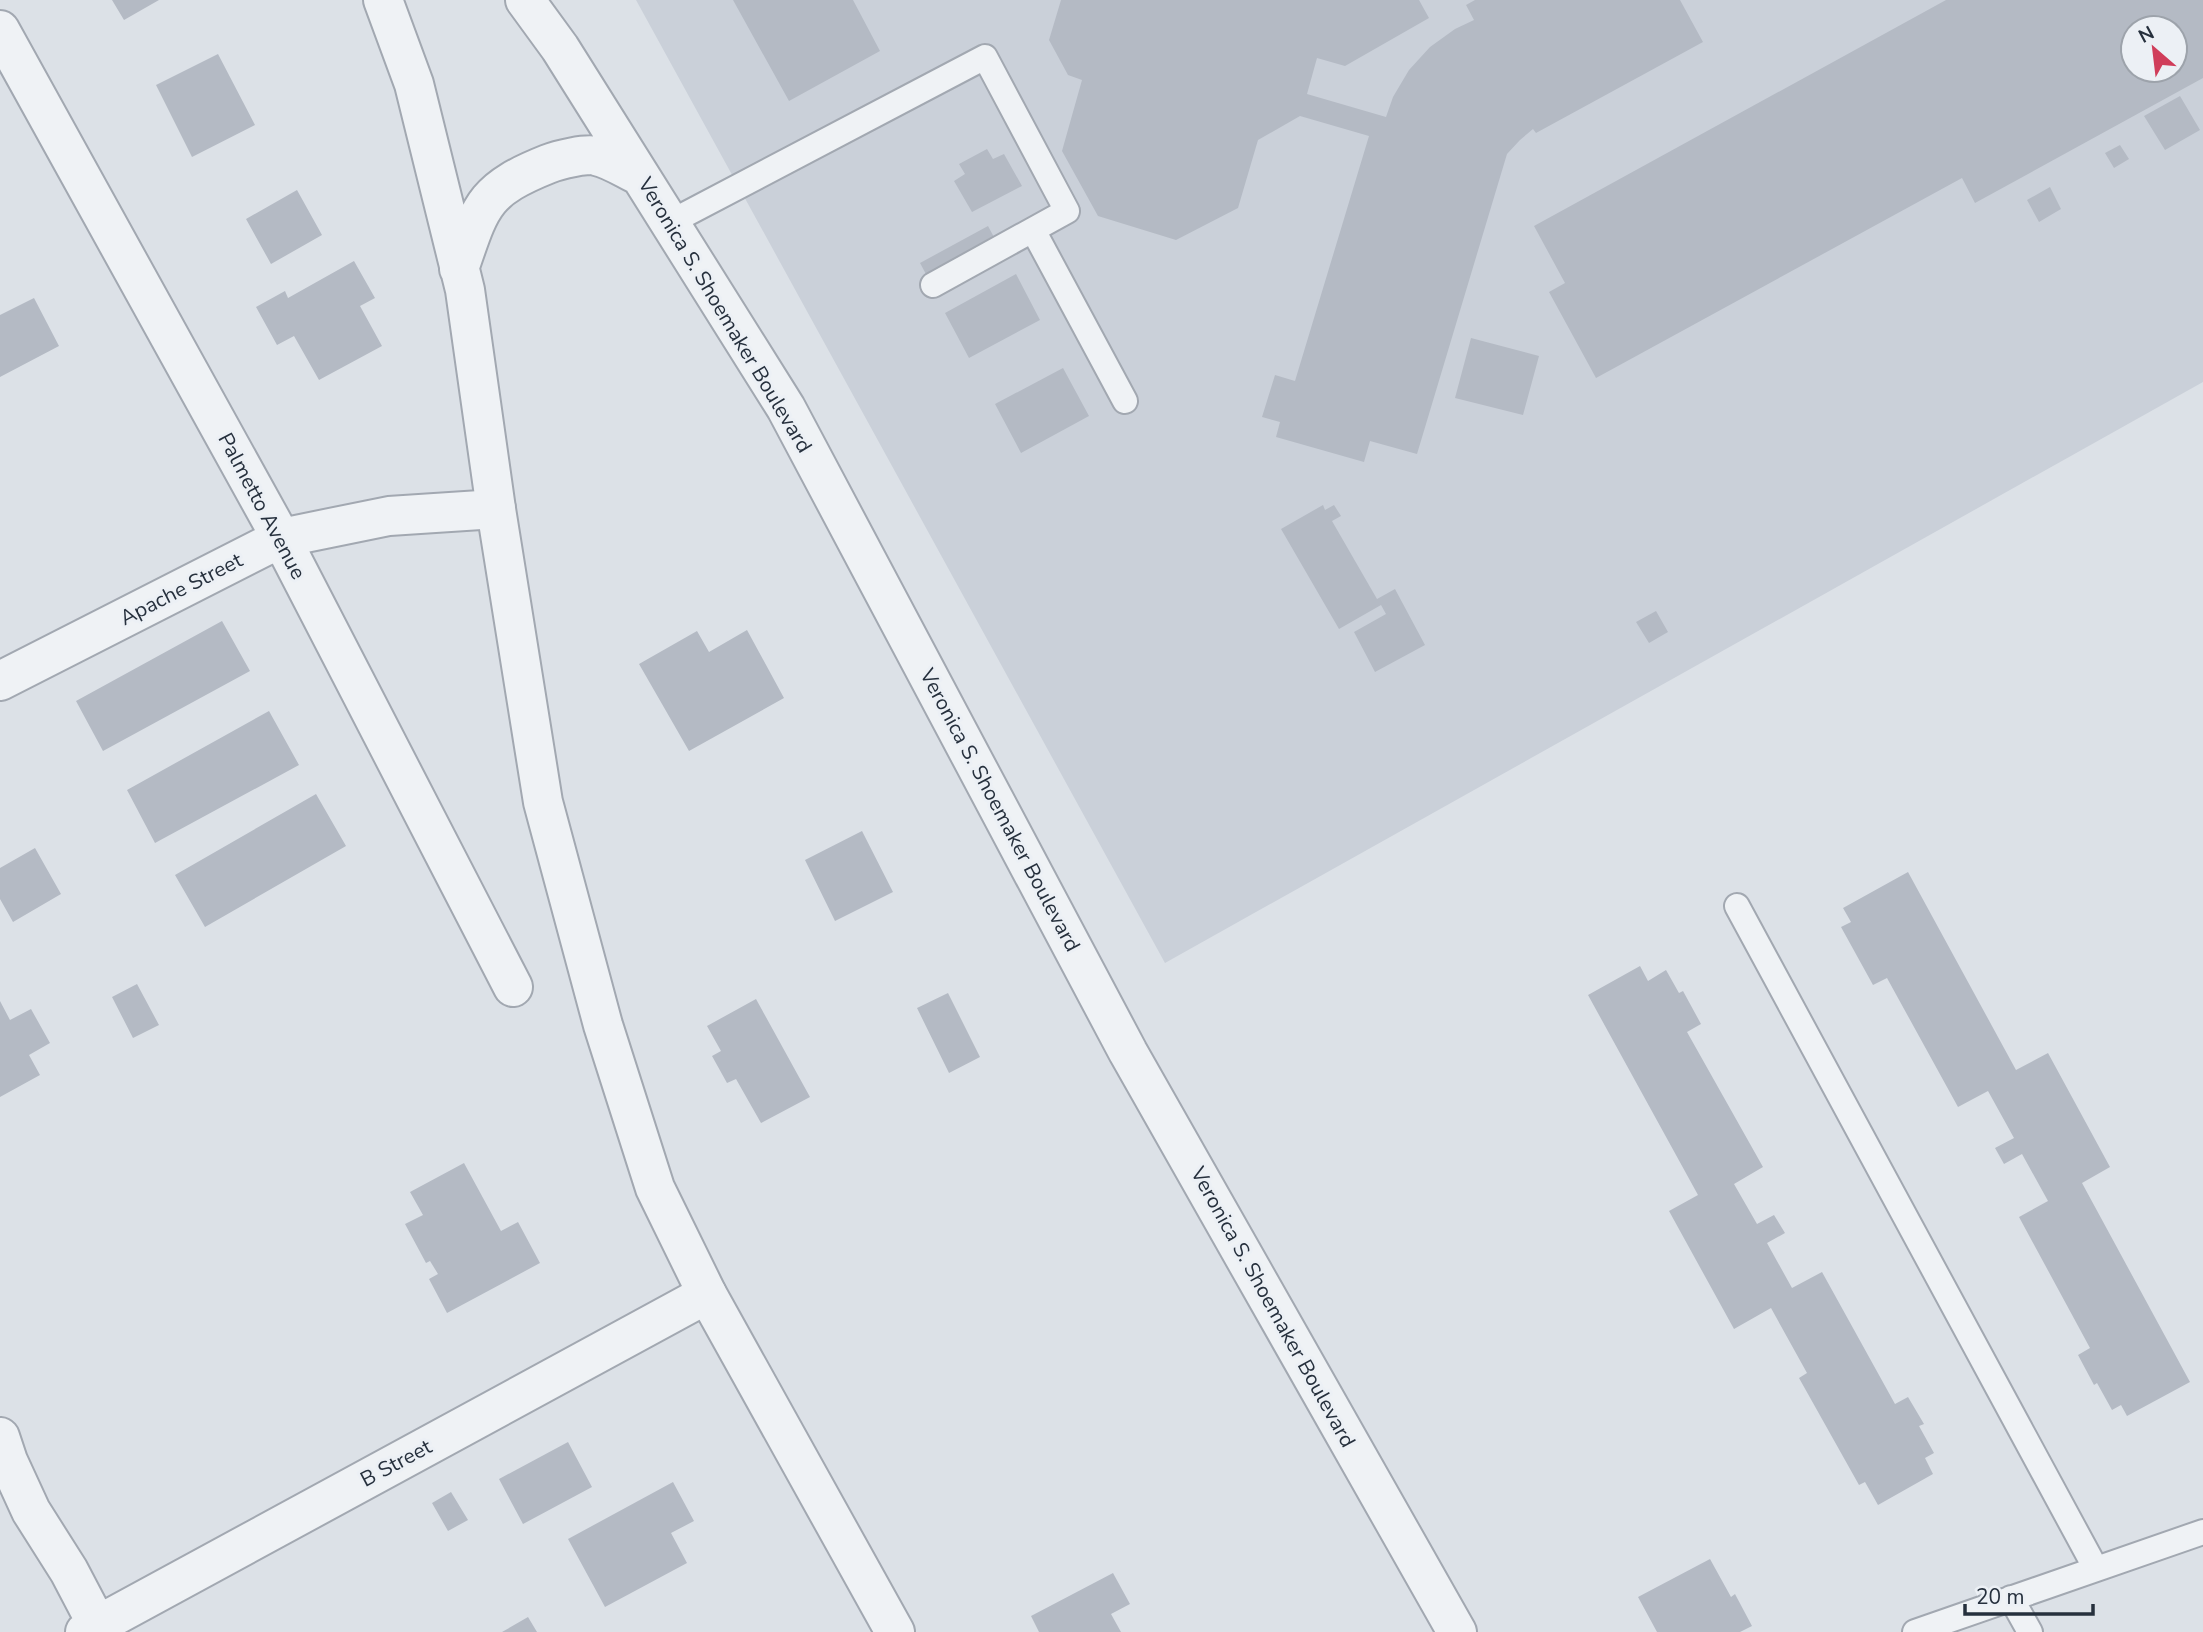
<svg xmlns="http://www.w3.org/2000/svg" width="2203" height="1632" font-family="'Nunito Sans',sans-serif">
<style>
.built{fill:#cad0d9;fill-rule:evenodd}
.building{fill:#b4bac4;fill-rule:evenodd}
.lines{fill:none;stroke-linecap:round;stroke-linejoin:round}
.service-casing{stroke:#a2a8b1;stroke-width:28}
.minor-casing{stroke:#a2a8b1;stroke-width:42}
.tertiary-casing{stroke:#a2a8b1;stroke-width:42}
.service{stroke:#eff2f5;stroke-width:24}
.minor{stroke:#eff2f5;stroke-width:38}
.tertiary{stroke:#eff2f5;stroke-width:38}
.labels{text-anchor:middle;stroke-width:6;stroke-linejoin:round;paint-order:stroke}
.street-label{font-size:21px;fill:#26303d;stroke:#ecf0f5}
</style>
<rect width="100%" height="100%" fill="#dce1e7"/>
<path class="built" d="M 636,0 L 2203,0 L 2203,382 L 1165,963 ZM 2133,28 L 2175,28 L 2175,70 L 2133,70 Z"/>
<path class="building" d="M 112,0 L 159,0 L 124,20 Z
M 733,0 L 853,0 L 880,51 L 789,101 Z
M 1061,0 L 1419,0 L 1429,18 L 1345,66 L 1317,58 L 1307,94 L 1386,117 L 1393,97 L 1409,70 L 1430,47 L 1455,29 L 1474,20 L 1466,5 L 1475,0 L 1680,0 L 1703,42 L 1536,133 L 1533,129 L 1520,140 L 1507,154 L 1417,454 L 1370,441 L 1364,462 L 1276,437 L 1280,422 L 1262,417 L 1275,375 L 1295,381 L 1369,136 L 1300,116 L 1258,140 L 1238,208 L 1176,240 L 1098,216 L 1062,151 L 1082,80 L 1068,75 L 1049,40 Z
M 1946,0 L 2203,0 L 2203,78 L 1975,203 L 1962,178 L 1596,378 L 1549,292 L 1565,283 L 1534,226 ZM 2133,28 L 2175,28 L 2175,70 L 2133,70 Z
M 218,54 L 255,125 L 192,157 L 156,85 Z
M 2180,96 L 2200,130 L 2165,150 L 2144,116 Z
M 2120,145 L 2129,159 L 2114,168 L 2105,153 Z
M 987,149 L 993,159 L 1004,154 L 1022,186 L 972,212 L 954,181 L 965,174 L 959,164 Z
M 2050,187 L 2061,209 L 2039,222 L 2027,200 Z
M 297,190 L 322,235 L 271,264 L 246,219 Z
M 988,226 L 995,239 L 927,276 L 920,263 Z
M 354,261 L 375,298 L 360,306 L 382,346 L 319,380 L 294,336 L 277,345 L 256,307 L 285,291 L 288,298 Z
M 1016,274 L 1040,320 L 969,358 L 945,313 Z
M 34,298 L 59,346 L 0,377 L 0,315 Z
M 1471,338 L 1539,356 L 1523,415 L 1455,398 Z
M 1063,368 L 1089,416 L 1021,453 L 995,404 Z
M 1323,505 L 1325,510 L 1334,505 L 1341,516 L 1332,521 L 1377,599 L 1395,589 L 1425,645 L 1375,672 L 1354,632 L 1386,614 L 1381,605 L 1339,629 L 1281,529 Z
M 1656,611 L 1668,632 L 1649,643 L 1636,622 Z
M 222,621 L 250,671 L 103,751 L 76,701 Z
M 747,630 L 784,698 L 689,751 L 639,664 L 697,631 L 709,652 Z
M 269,711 L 299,765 L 155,843 L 127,790 Z
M 316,794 L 346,846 L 205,927 L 175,875 Z
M 862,831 L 893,892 L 835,921 L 805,860 Z
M 35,848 L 61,894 L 13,922 L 0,899 L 0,868 Z
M 1908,872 L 2016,1070 L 2048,1053 L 2110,1167 L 2082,1183 L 2190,1382 L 2127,1416 L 2121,1405 L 2112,1410 L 2097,1383 L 2094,1385 L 2078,1355 L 2090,1348 L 2019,1217 L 2048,1201 L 2022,1154 L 2004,1164 L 1995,1148 L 2014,1138 L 1988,1091 L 1958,1107 L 1887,978 L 1873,985 L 1841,927 L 1851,922 L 1843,908 Z
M 1640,966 L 1648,981 L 1666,970 L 1679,993 L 1683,991 L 1701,1024 L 1687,1032 L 1763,1167 L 1734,1184 L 1757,1224 L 1774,1215 L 1785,1233 L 1767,1243 L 1792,1288 L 1822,1272 L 1895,1404 L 1908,1397 L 1924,1424 L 1919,1426 L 1934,1453 L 1925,1458 L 1933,1474 L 1878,1505 L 1865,1482 L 1859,1485 L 1799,1378 L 1807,1373 L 1771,1308 L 1734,1329 L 1669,1211 L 1698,1195 L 1588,995 Z
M 137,984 L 159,1025 L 133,1038 L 112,997 Z
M 948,993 L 980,1057 L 949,1073 L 917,1008 Z
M 756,999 L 810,1097 L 761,1123 L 736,1079 L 727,1083 L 712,1056 L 721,1051 L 707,1026 Z
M 0,1001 L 10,1020 L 31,1009 L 50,1043 L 29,1055 L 40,1075 L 0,1097 Z
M 464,1163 L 501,1231 L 518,1222 L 540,1263 L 447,1313 L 429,1279 L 438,1274 L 430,1261 L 426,1263 L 405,1224 L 423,1215 L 410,1192 Z
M 568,1442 L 592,1487 L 523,1524 L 499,1479 Z
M 673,1482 L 694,1521 L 671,1533 L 687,1563 L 605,1607 L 568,1539 Z
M 451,1492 L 468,1520 L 448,1531 L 432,1503 Z
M 1710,1559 L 1731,1597 L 1735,1594 L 1752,1626 L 1740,1632 L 1657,1632 L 1638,1597 Z
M 1113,1573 L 1130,1604 L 1111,1614 L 1121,1632 L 1039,1632 L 1031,1616 Z
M 528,1617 L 537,1632 L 502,1632 Z"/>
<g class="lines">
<g class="service-casing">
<path id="service" d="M 669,223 L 985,57 L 1067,211 L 933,285
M 1033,230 L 1125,401
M 1737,906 L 2096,1569
M 2011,1598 L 2030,1632
M 1915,1632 L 2203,1532"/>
</g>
<g class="minor-casing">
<path id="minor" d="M 0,30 L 281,538 L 513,987
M 0,681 L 281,538 L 389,516 L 496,509
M 0,1437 L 8,1461 L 31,1511 L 69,1571 L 101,1632
M 85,1632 L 707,1294"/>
</g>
<g class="tertiary-casing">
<path id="tertiary" d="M 383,0 L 414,84 L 465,290 L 496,509 L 543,802 L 603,1025 L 655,1188 L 707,1294 L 895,1632
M 525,0 L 560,48 L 786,408 L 1128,1052 L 1457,1632
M 459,269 C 481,205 483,190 548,164 C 558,160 587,153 596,156 C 611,159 627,170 640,176"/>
</g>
<use href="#service" class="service"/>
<use href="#minor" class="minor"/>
<use href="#tertiary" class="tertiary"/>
</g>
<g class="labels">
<g class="street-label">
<text transform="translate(725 315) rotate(59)" y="7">Veronica S. Shoemaker Boulevard</text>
<text transform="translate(262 506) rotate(62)" y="7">Palmetto Avenue</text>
<text transform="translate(181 589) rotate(-27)" y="7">Apache Street</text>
<text transform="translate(1000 810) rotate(62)" y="7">Veronica S. Shoemaker Boulevard</text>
<text transform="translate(1273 1307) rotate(61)" y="7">Veronica S. Shoemaker Boulevard</text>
<text transform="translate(396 1463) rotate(-28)" y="7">B Street</text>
</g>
</g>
<g transform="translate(2154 49) rotate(332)"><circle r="33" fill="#ecf0f5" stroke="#9da3ab" stroke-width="2"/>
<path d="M0-5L12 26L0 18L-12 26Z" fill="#d03d5a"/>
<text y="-10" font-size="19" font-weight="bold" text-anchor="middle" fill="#26303d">N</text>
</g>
<path d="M1965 1604v10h128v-10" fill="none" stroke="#26303d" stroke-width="3.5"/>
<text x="1976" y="1604" font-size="21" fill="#26303d" stroke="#ecf0f5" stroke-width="5" paint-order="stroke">20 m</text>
</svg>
